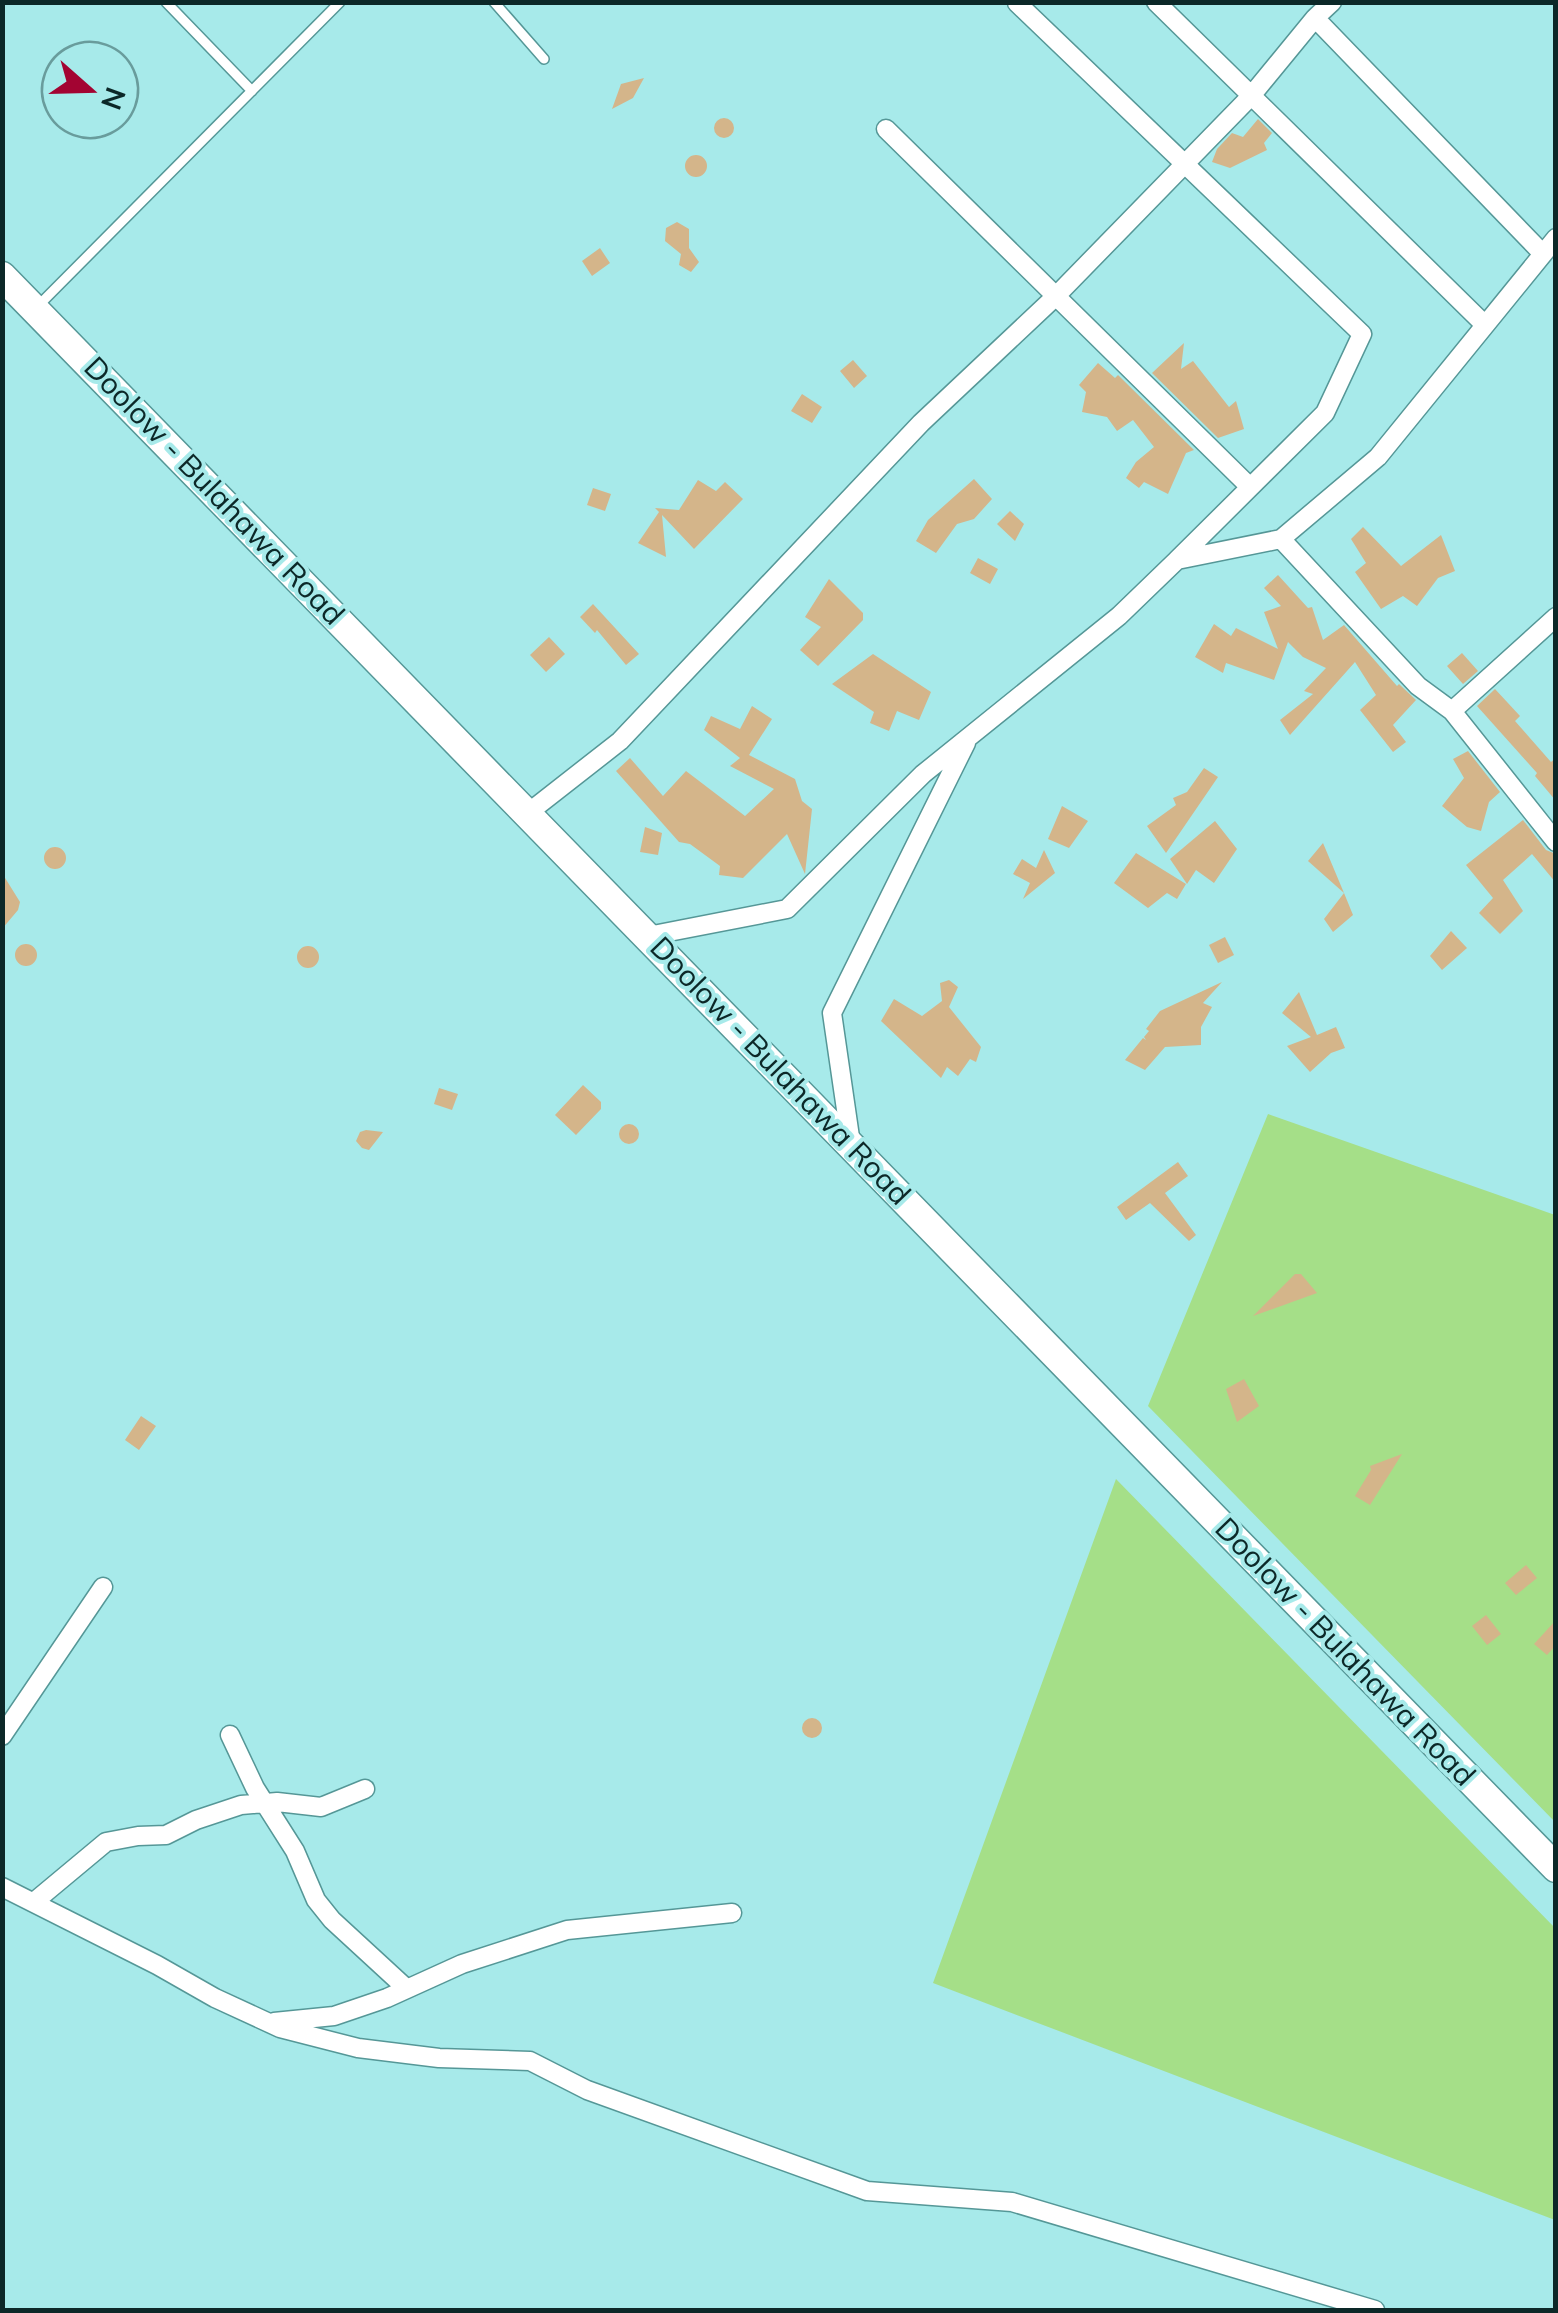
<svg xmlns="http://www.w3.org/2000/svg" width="1558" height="2313" font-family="Mulish,sans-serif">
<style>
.green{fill:#a5df88}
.building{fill:#d4b58a}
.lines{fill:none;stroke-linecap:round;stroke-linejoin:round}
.service-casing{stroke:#559797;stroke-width:12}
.minor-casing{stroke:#559797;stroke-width:21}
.secondary-casing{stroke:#559797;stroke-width:31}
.service{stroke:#fff;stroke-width:9}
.minor{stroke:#fff;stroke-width:18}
.secondary{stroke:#fff;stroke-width:28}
.labels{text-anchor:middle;stroke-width:8;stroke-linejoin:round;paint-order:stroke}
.street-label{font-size:30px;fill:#0c2828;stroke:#a7eaea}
</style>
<rect width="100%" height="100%" fill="#a7eaea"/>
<path class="green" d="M 1268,1114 L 1555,1215 L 1555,1822 L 1148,1406 Z
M 1116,1479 L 1555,1928 L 1555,2220 L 933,1983 Z"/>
<path class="building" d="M 644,78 L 633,98 L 612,109 L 621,84 Z
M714 128a10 10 0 1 1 20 0a10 10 0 1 1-20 0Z
M 1258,119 L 1272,133 L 1264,143 L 1267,150 L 1230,168 L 1212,162 L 1217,149 L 1232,133 L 1243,137 Z
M685 166a11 11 0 1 1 22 0a11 11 0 1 1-22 0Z
M 677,222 L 689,229 L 689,248 L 699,262 L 691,272 L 679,265 L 681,254 L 665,241 L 666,228 Z
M 600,248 L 610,263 L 592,276 L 582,261 Z
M 1184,343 L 1181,369 L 1193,361 L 1229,407 L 1236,401 L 1244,429 L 1218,438 L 1152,373 Z
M 853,360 L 867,376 L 854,388 L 840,371 Z
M 1098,363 L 1115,378 L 1118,375 L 1194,450 L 1186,453 L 1168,494 L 1144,482 L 1139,488 L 1126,478 L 1136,462 L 1154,447 L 1133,420 L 1117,431 L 1107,417 L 1082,412 L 1086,392 L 1079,385 Z
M 802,394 L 822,407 L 812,423 L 791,411 Z
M 974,479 L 992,499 L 974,519 L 957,524 L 936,553 L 916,541 L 928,520 Z
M 698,480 L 716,491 L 725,482 L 743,499 L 694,549 L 662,515 L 666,557 L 638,543 L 659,512 L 655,508 L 679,510 Z
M 593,488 L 611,494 L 605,511 L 587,505 Z
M 1010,511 L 1024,524 L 1015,541 L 997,524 Z
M 1363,527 L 1401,566 L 1441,535 L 1455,571 L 1438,578 L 1417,606 L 1403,596 L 1381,609 L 1355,572 L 1366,563 L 1351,539 Z
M 978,558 L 998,569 L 990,584 L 970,573 Z
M 1278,575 L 1308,608 L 1312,607 L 1323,640 L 1344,625 L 1397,686 L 1399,684 L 1416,700 L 1393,725 L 1406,742 L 1393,752 L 1360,710 L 1376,695 L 1355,662 L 1290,735 L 1280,720 L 1313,694 L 1304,691 L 1326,668 L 1303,657 L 1288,642 L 1274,680 L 1226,663 L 1223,673 L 1195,657 L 1214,624 L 1231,636 L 1236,628 L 1278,649 L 1264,612 L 1281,606 L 1264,588 Z
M 829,579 L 863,613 L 863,620 L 818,666 L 800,650 L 821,627 L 805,617 Z
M 593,604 L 639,654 L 626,665 L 597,630 L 595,633 L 580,617 Z
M 549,637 L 565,654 L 546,672 L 530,655 Z
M 1462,653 L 1478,671 L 1463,684 L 1447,666 Z
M 873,654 L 931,692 L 919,720 L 897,711 L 889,731 L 870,723 L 874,712 L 832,684 Z
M 1495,689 L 1520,716 L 1515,721 L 1551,762 L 1556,758 L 1556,801 L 1535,776 L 1537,773 L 1477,706 Z
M 752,706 L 772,719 L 749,755 L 795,779 L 802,801 L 812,809 L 805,874 L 787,834 L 743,878 L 719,875 L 720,866 L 690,844 L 679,842 L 616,771 L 630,758 L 663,796 L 686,771 L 745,816 L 774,789 L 730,766 L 740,758 L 704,730 L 711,716 L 740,729 Z
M 1468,751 L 1500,792 L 1489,802 L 1481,831 L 1467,827 L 1442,806 L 1464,778 L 1453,759 Z
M 1204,768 L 1218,777 L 1166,853 L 1147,826 L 1176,805 L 1173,798 L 1187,792 Z
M 1062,806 L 1088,821 L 1069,848 L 1048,839 Z
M 1523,820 L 1546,850 L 1556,854 L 1556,883 L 1532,854 L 1503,880 L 1523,911 L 1500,934 L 1479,913 L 1493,898 L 1466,865 Z
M 1215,821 L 1237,849 L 1214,883 L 1196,870 L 1187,884 L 1170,859 Z
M 645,827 L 662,833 L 658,855 L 640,852 Z
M 1323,843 L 1344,893 L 1308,861 Z
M44 858a11 11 0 1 1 22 0a11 11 0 1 1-22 0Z
M 1044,850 L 1055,873 L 1023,899 L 1030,883 L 1013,874 L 1022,859 L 1036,868 Z
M 1136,853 L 1186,884 L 1177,899 L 1167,893 L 1148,908 L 1114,883 Z
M 2,873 L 20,902 L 18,910 L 2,929 Z
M 1344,893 L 1353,915 L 1333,932 L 1324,919 Z
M 1451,931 L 1467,948 L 1442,970 L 1430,956 Z
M 1225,937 L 1234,955 L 1218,963 L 1209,945 Z
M15 955a11 11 0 1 1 22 0a11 11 0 1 1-22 0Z
M297 957a11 11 0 1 1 22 0a11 11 0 1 1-22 0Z
M 949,980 L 958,987 L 949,1007 L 981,1047 L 976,1062 L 970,1059 L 958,1076 L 947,1067 L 941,1078 L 881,1021 L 894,999 L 922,1016 L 942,1001 L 940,983 Z
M 1222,982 L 1203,1003 L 1212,1007 L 1201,1027 L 1201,1045 L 1165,1047 L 1145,1070 L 1125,1060 L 1143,1038 L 1146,1040 L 1144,1037 L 1149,1031 L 1146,1029 L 1160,1011 Z
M 1299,992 L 1317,1035 L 1336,1027 L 1345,1048 L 1331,1053 L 1310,1072 L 1287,1046 L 1311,1037 L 1282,1013 Z
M 583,1085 L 601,1102 L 601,1109 L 576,1135 L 555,1115 Z
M 439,1088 L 458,1094 L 452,1110 L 434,1104 Z
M619 1134a10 10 0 1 1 20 0a10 10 0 1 1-20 0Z
M 366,1130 L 383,1132 L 369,1150 L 362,1148 L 356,1141 L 360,1132 Z
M 1178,1162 L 1188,1176 L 1165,1193 L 1196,1235 L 1189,1241 L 1150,1203 L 1126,1220 L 1117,1207 Z
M 1295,1274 L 1301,1274 L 1317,1293 L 1253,1316 Z
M 1244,1379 L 1259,1406 L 1237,1422 L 1226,1389 Z
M 141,1416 L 156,1426 L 139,1450 L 125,1440 Z
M 1402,1454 L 1370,1505 L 1355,1496 L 1371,1470 L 1370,1466 Z
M 1526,1565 L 1537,1578 L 1516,1595 L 1505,1583 Z
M 1486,1615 L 1501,1634 L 1487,1645 L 1472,1626 Z
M 1556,1620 L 1556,1645 L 1547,1655 L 1534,1644 Z
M802 1728a10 10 0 1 1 20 0a10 10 0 1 1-20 0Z"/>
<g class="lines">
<g class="service-casing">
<path id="service" d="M 166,2 L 252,91
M 494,2 L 544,59
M 37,307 L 340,2"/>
</g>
<g class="minor-casing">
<path id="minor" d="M 1156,2 L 1485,325
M 1017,3 L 1362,334 L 1325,413 L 1177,560
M 1315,18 L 1332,2
M 886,129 L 1250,487
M 1281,539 L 1418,686 L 1452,711 L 1556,842
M 1452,711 L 1556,617
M 528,813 L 620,741 L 921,423 L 1056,296 L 1251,96 L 1315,18 L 1543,254
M 648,936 L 787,909 L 923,774 L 1119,616 L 1177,560 L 1281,539 L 1378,457 L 1556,238
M 851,1144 L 832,1013 L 966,743
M 230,1735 L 255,1788 L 295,1851 L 316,1900 L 332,1920 L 407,1989
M 2,1736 L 103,1587
M 2,1887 L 157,1965 L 215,1998 L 280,2028 L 358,2048 L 439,2058 L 530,2061 L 587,2090 L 867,2191 L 1012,2202 L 1375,2310
M 34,1902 L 106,1842 L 138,1836 L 166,1835 L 196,1820 L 241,1805 L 277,1802 L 321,1807 L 365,1789
M 274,2022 L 334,2016 L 387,1998 L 462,1964 L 567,1930 L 732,1913"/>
</g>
<g class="secondary-casing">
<path id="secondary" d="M 2,276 L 1556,1868"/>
</g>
<use href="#service" class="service"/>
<use href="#minor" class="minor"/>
<use href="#secondary" class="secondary"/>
</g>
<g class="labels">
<g class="street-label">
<text transform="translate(214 491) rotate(46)" y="10">Doolow - Bulahawa Road</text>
<text transform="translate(780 1071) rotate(46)" y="10">Doolow - Bulahawa Road</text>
<text transform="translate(1345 1652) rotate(46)" y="10">Doolow - Bulahawa Road</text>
</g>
</g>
<rect width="1558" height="2313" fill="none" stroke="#0c2828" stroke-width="10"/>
<g transform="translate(90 90) rotate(110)"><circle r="48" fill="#a7eaea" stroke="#699c9c" stroke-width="2.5"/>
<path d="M0-8L18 38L0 25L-18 38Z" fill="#a30432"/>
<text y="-15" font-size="28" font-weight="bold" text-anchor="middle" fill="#0c2828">N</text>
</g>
</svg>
